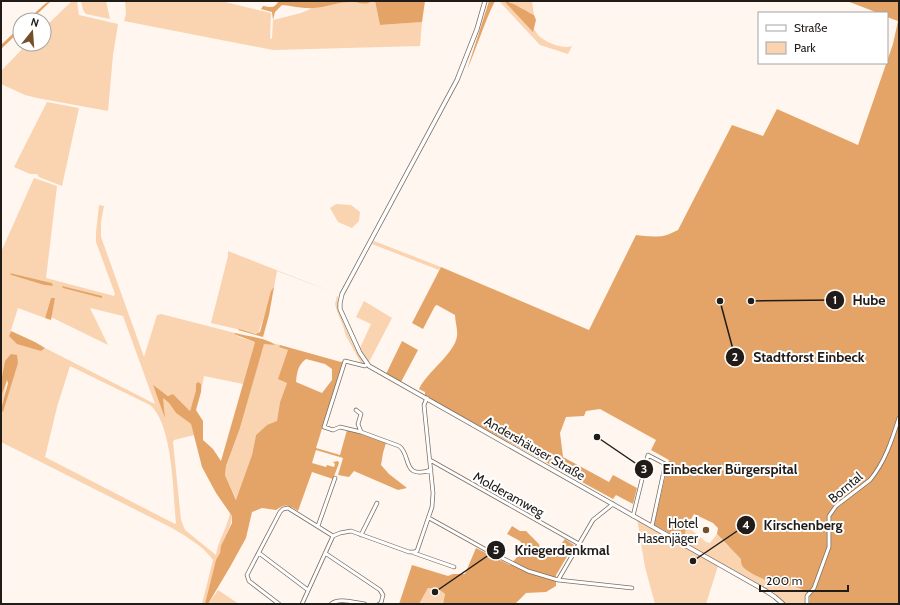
<svg xmlns="http://www.w3.org/2000/svg" width="900" height="605" font-family="Cabin,sans-serif">
<style>
.green{fill:#fad3b0;fill-rule:evenodd}
.forest{fill:#e4a467;fill-rule:evenodd}
.lines{fill:none;stroke-linecap:round;stroke-linejoin:round}
.minor-casing{stroke:#7a6e64;stroke-width:4.5}
.tertiary-casing{stroke:#7a6e64;stroke-width:5}
.minor{stroke:#fff;stroke-width:3}
.tertiary{stroke:#fff;stroke-width:3.5}
.poi-dot{fill:#754f2b;stroke:#fff;stroke-width:1.5}
.labels{text-anchor:middle;stroke-width:4;stroke-linejoin:round;paint-order:stroke}
.street-label{font-size:13px;fill:#211c18;stroke:#fff}
.poi-label{font-size:13px;fill:#211c18;stroke:#fff;text-anchor:end}
.leader{fill:none;stroke:#211c18;stroke-width:1.5}
.callout-dot{fill:#211c18;stroke:#fff;stroke-width:1.5}
.mark-label{font-size:12px;text-anchor:middle;font-weight:bold;fill:#fff}
.callout-label{font-size:14px;text-anchor:middle;font-weight:bold;fill:#211c18;stroke:#fff;stroke-width:4;stroke-linejoin:round;paint-order:stroke}
</style>
<rect width="100%" height="100%" fill="#fef6ef"/>
<path class="green" d="M 72,1 L 77,1 L 79,15 L 118,24 L 113,55 L 108,111 L 37,98 L 25,95 L 1,84 L 1,71 L 27,44 L 44,44 L 44,28 Z
M 81,1 L 106,1 L 110,19 L 86,14 L 83,10 Z
M 125,1 L 221,1 L 271,13 L 270,38 L 272,39 L 273,20 L 301,13 L 313,8 L 351,1 L 364,4 L 375,1 L 380,25 L 422,22 L 420,46 L 273,50 L 124,21 L 126,14 Z
M 499,1 L 504,1 L 533,31 L 534,29 C 536,32 539,37 543,39 C 550,44 564,49 572,46 L 568,54 L 540,45 Z
M 509,1 L 532,1 L 534,15 L 514,5 Z
M 47,102 L 79,108 L 62,186 L 39,177 L 37,174 L 30,174 L 14,167 Z
M 34,178 L 57,186 L 46,278 L 114,296 L 115,294 L 96,242 L 96,232 L 99,205 L 104,206 L 101,222 L 101,237 L 144,357 L 157,315 L 161,314 L 235,333 L 234,334 L 242,338 L 255,342 L 243,384 L 204,376 L 201,392 L 201,384 L 196,384 L 196,390 L 190,411 L 173,394 L 169,396 L 153,386 L 165,412 L 163,405 L 163,398 L 169,403 L 176,413 L 191,424 L 194,435 L 174,440 L 173,442 L 181,520 L 185,530 L 216,555 C 218,541 227,528 230,513 L 232,516 C 231,530 222,540 220,553 L 206,604 L 202,604 L 213,560 C 203,546 187,537 172,528 L 1,442 L 1,397 L 6,381 L 7,380 L 4,395 L 18,363 L 1,382 L 1,252 ZM 10,273 L 52,283 L 53,286 L 44,285 L 11,275 ZM 51,298 L 55,298 L 51,317 L 108,345 L 90,308 L 123,316 L 155,404 L 45,348 L 41,351 L 9,336 L 18,308 L 45,318 ZM 70,366 L 150,405 C 173,424 173,494 176,523 L 175,524 L 45,457 L 57,407 Z
M 336,204 L 351,205 L 360,212 L 359,221 L 352,228 L 338,222 L 330,208 Z
M 374,241 L 441,267 L 439,270 L 372,244 Z
M 228,251 L 335,293 L 277,271 L 274,287 L 258,334 L 211,323 L 228,256 Z
M 337,296 L 338,296 C 338,300 337,305 339,309 C 344,328 354,347 365,364 L 364,365 L 361,363 L 346,336 L 343,326 L 337,311 L 335,304 Z
M 364,301 L 392,318 L 369,362 L 360,348 L 371,324 L 356,317 Z
M 264,343 L 274,345 L 272,343 L 280,345 L 279,347 L 288,350 L 287,383 L 280,402 L 277,422 L 267,425 L 256,435 L 252,455 L 237,501 L 225,475 L 226,466 L 240,428 Z
M 637,519 L 653,528 L 654,525 L 683,540 L 687,526 L 706,542 L 710,543 L 717,534 L 728,546 L 804,590 L 810,597 L 809,604 L 779,604 L 774,599 L 718,566 L 706,604 L 655,604 L 645,567 Z
M 428,588 L 437,588 L 445,594 L 443,604 L 419,604 Z
M 218,590 L 239,604 L 208,604 Z"/>
<path class="forest" d="M 51,1 L 31,20 L 27,20 L 46,3 Z
M 277,1 L 372,1 C 365,7 359,1 351,2 C 338,2 326,7 314,8 C 303,9 293,6 282,5 L 275,12 L 273,20 L 272,12 L 261,9 L 263,6 C 270,7 274,9 278,2 Z
M 375,1 L 425,1 L 422,22 L 380,25 Z
M 489,1 L 495,1 C 484,23 477,47 467,70 Z
M 504,1 C 511,1 527,12 534,15 L 536,20 L 533,32 Z
M 847,1 L 899,1 L 899,604 L 809,604 L 810,597 C 803,585 787,586 775,583 C 768,582 747,572 743,567 C 741,564 741,562 741,559 L 717,534 L 718,528 L 713,523 L 694,514 L 687,526 L 683,540 L 654,525 L 669,460 L 651,450 L 656,440 L 600,409 L 586,411 L 584,416 L 566,417 L 560,433 L 563,457 L 609,482 L 613,475 L 637,488 L 633,504 L 616,495 L 613,499 L 425,396 L 425,392 L 419,389 C 427,372 455,353 457,336 C 458,330 455,321 455,315 L 437,305 L 435,306 L 423,329 L 412,323 L 441,267 L 589,330 L 636,235 C 642,236 657,237 663,236 C 668,235 673,232 678,230 L 732,125 L 763,136 L 777,109 L 858,145 L 893,44 L 898,21 L 887,17 L 887,13 L 878,13 Z
M 20,27 L 20,31 L 1,49 L 1,45 Z
M 10,273 L 52,283 L 53,286 L 44,285 L 11,275 Z
M 62,286 L 102,296 L 102,298 L 63,288 Z
M 274,287 L 269,315 L 263,337 L 238,330 L 239,329 L 256,334 L 260,332 L 271,291 Z
M 51,298 L 55,298 L 51,320 L 45,318 Z
M 11,331 L 35,342 L 45,348 L 41,351 L 17,344 L 9,336 Z
M 235,333 C 246,336 267,338 275,345 L 264,344 L 240,428 L 226,466 L 225,475 L 236,500 L 252,455 L 256,435 L 267,425 L 277,421 L 280,402 L 287,383 L 278,379 L 288,350 L 279,347 L 280,345 L 341,362 L 343,361 L 316,448 L 340,455 L 347,430 C 361,433 373,439 386,443 L 383,453 L 381,465 L 389,474 L 407,488 L 398,490 L 354,471 L 349,477 L 338,475 L 343,458 L 316,450 L 312,463 L 326,467 L 327,465 L 334,467 L 335,464 L 333,462 L 338,461 L 339,463 L 333,479 L 312,472 L 298,511 C 288,505 286,503 276,510 L 262,508 L 252,512 L 246,538 L 230,567 L 208,604 L 205,604 L 216,560 L 220,553 L 221,546 L 232,523 L 232,516 L 216,493 L 202,467 L 191,424 L 176,413 L 169,403 L 163,398 L 165,418 L 153,385 L 168,396 L 173,394 L 190,411 L 196,390 L 196,384 L 198,382 L 201,384 L 201,392 L 196,410 L 203,421 L 203,440 L 213,449 L 221,461 L 255,342 L 234,334 ZM 306,359 L 325,364 L 332,369 L 332,380 L 322,393 L 296,382 C 297,372 298,365 306,359 Z
M 402,341 L 418,350 L 401,382 L 386,374 Z
M 11,354 L 17,355 L 18,363 L 3,412 L 1,410 L 8,383 L 7,380 L 1,397 L 1,382 L 5,361 Z
M 512,526 L 520,531 L 526,531 L 539,544 L 542,556 L 554,553 L 565,539 L 574,545 L 556,575 L 556,586 L 546,592 L 526,593 L 515,604 L 443,604 L 445,594 L 437,588 L 428,588 L 419,604 L 399,604 L 412,565 L 448,576 L 453,574 L 465,574 L 476,548 L 510,565 L 525,548 L 520,541 L 507,534 Z"/>
<g class="lines">
<g class="minor-casing">
<path id="minor" d="M 356,410 L 361,414 L 358,424 L 361,432 L 399,446 C 412,455 401,480 431,470
M 361,432 L 340,427 L 333,430 L 324,427 L 345,361 L 365,366 L 367,364
M 430,460 L 579,544
M 633,516 L 648,455 L 665,464 L 665,466 L 652,526
M 429,518 L 490,552 L 528,571 L 558,580 L 632,588
M 318,526 L 335,478
M 361,535 L 377,503
M 333,536 L 340,533 L 351,531 L 409,552 L 414,552 L 417,551 L 432,507 L 433,493 L 424,405 L 427,398
M 259,553 L 308,590
M 325,553 L 380,590 L 383,595 L 381,603 L 379,604
M 414,553 L 454,567
M 558,580 L 593,520 L 613,504
M 279,604 L 249,581 L 247,575 L 280,512 L 283,509 L 288,508 L 333,536
M 302,604 L 333,536
M 331,604 C 338,597 356,603 365,604
M 807,604 L 807,596 L 814,588 L 829,547 L 829,516 L 836,506 L 870,480 C 885,462 892,440 899,418"/>
</g>
<g class="tertiary-casing">
<path id="tertiary" d="M 485,1 L 477,29 L 457,80 L 342,294 L 340,303 L 340,309 L 360,353 L 369,366 L 766,591 L 775,597 L 783,604"/>
</g>
<use href="#minor" class="minor"/>
<use href="#tertiary" class="tertiary"/>
</g>
<circle class="poi-dot" cx="706" cy="530" r="4"/>
<g class="labels">
<g class="street-label">
<text transform="translate(535 448) rotate(30)" y="5">Andershäuser Straße</text>
<text transform="translate(845 487) rotate(-40)" y="5">Borntal</text>
<text transform="translate(509 494) rotate(29)" y="5">Molderamweg</text>
</g>
<g class="poi-label">
<text x="698" y="528">Hotel<tspan x="698" dy="15">Hasenjäger</tspan></text>
</g>
</g>
<path class="leader" d="M751 301L835 300M720 301L735 357M597 437L644 469M693 561L746 525M435 592L496 550"/>
<g class="callout-dot">
<circle cx="751" cy="301" r="4"/>
<circle cx="720" cy="301" r="4"/>
<circle cx="597" cy="437" r="4"/>
<circle cx="693" cy="561" r="4"/>
<circle cx="435" cy="592" r="4"/>
<circle cx="835" cy="300" r="10"/>
<circle cx="735" cy="357" r="10"/>
<circle cx="644" cy="469" r="10"/>
<circle cx="746" cy="525" r="10"/>
<circle cx="496" cy="550" r="10"/>
</g>
<g class="mark-label">
<text x="835" y="304">1</text>
<text x="735" y="361">2</text>
<text x="644" y="473">3</text>
<text x="746" y="529">4</text>
<text x="496" y="554">5</text>
</g>
<g class="callout-label">
<text x="869" y="305">Hube</text>
<text x="809" y="362">Stadtforst Einbeck</text>
<text x="730" y="474">Einbecker Bürgerspital</text>
<text x="803" y="530">Kirschenberg</text>
<text x="562" y="555">Kriegerdenkmal</text>
</g>
<rect width="900" height="605" fill="none" stroke="#211c18" stroke-width="4"/>
<rect x="758" y="12" width="130" height="52" fill="#ffffff" stroke="#a6a4a3"/>
<rect x="766" y="25" width="20" height="6" fill="#ffffff" stroke="#a6a4a3"/>
<text x="794" y="32" font-size="12" fill="#211c18">Straße</text>
<rect x="766" y="42" width="20" height="12" fill="#fad3b0" stroke="#a6a4a3"/>
<text x="794" y="52" font-size="12" fill="#211c18">Park</text>
<g transform="translate(32 32) rotate(17)"><circle r="19" fill="#ffffff" stroke="#a6a4a3"/>
<path d="M0-3L7 15L0 10L-7 15Z" fill="#754f2b"/>
<text y="-6" font-size="11" font-weight="bold" text-anchor="middle" fill="#211c18">N</text>
</g>
<path d="M760 585v6h88v-6" fill="none" stroke="#211c18" stroke-width="2"/>
<text x="766" y="585" font-size="12" fill="#211c18" stroke="#ffffff" stroke-width="3" paint-order="stroke">200 m</text>
</svg>
